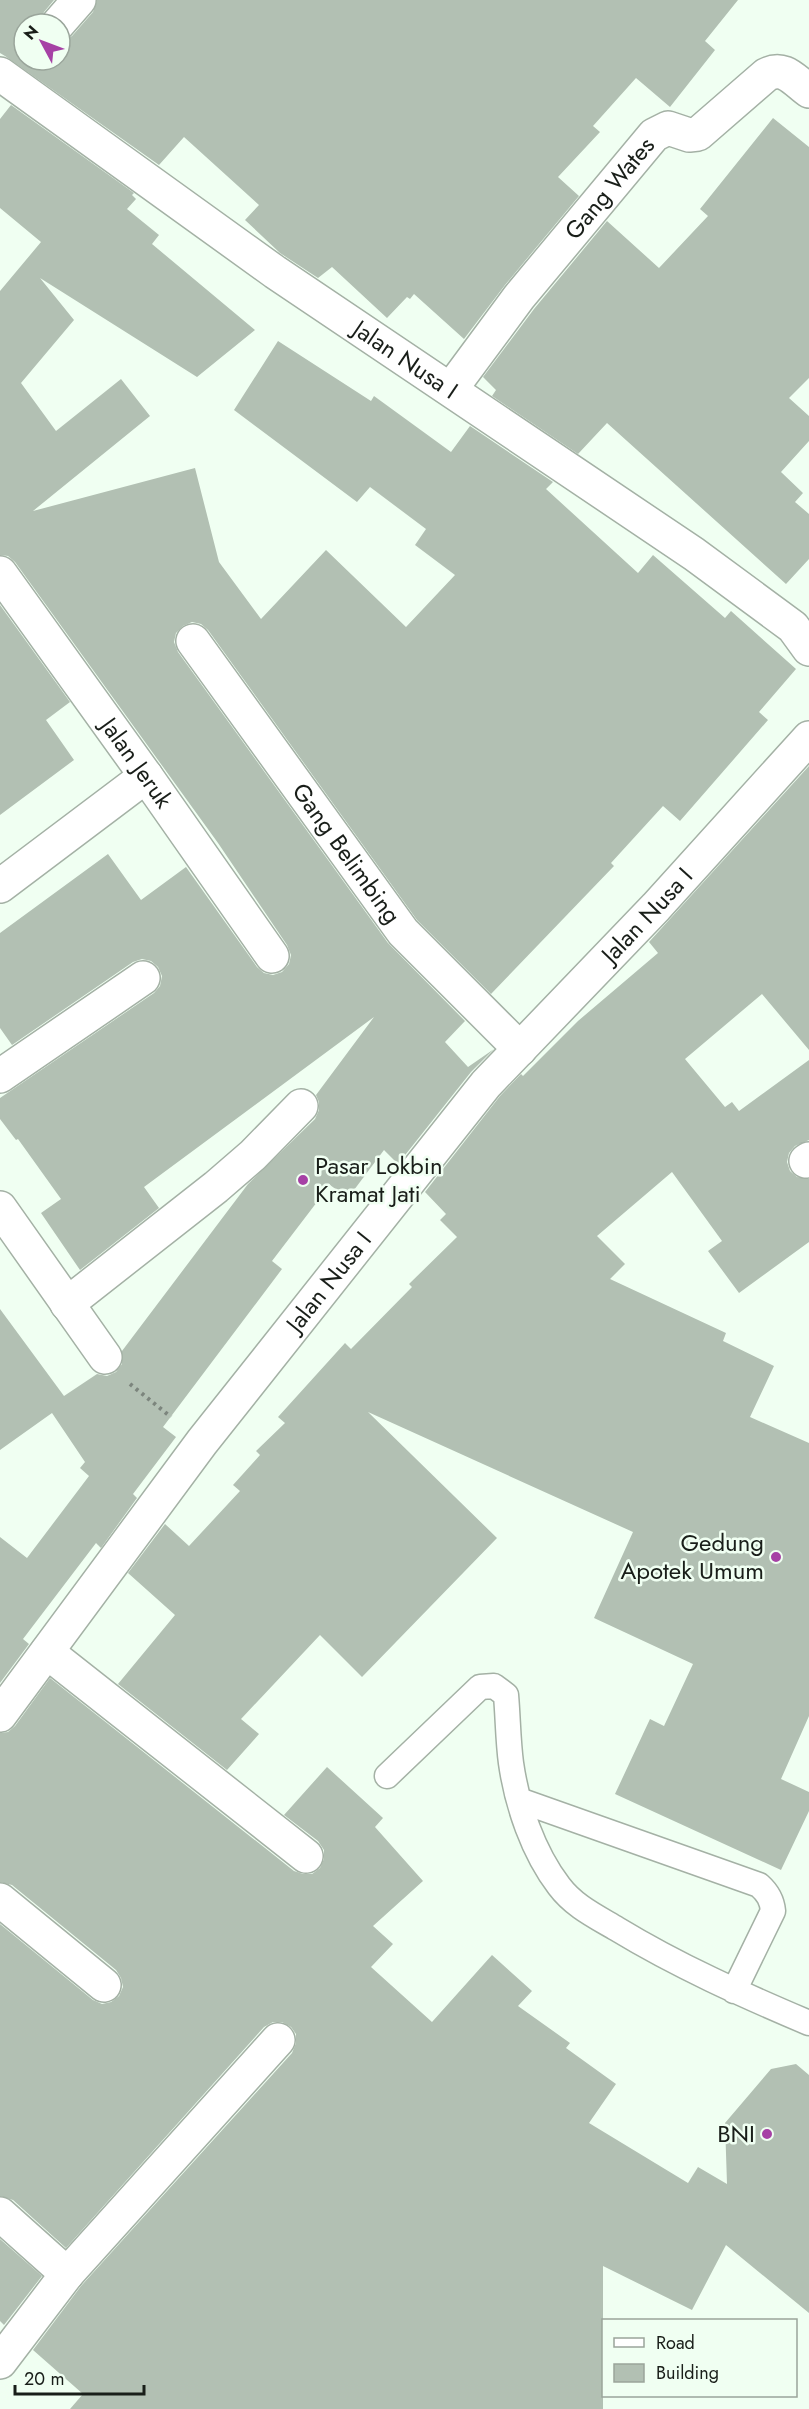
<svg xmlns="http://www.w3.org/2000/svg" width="809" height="2409" font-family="Jost,sans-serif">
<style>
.building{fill:#b2c0b3}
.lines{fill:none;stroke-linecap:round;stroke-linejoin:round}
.service-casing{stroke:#a4b1a5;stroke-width:27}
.minor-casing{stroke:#a4b1a5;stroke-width:36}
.path{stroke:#7c857d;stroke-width:4;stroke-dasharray:3 4.5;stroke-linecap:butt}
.service{stroke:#fff;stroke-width:24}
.minor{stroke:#fff;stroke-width:33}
.poi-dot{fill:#a641a5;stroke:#f0fff2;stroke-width:2}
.labels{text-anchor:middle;stroke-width:5;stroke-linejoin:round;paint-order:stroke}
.street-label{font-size:24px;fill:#191e19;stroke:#f0fff2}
.poi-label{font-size:24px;fill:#191e19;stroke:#f0fff2;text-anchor:end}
</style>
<rect width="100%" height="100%" fill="#f0fff2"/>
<path class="building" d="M 0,0 L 54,0 L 44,12 L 40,24 L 24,24 L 24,60 L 60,60 L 60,42 L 72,36 L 93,12 L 97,0 L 738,0 L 705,41 L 715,50 L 670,107 L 636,78 L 593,126 L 600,132 L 558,177 L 579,196 L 505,285 L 464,339 L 414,294 L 410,299 L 407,297 L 387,318 L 332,267 L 318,278 L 280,253 L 245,220 L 259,205 L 184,137 L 159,165 L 5,56 L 0,53 Z
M 11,105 L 134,193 L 132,195 L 136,199 L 127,209 L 159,235 L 152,244 L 255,330 L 197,377 L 40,278 L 74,320 L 21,383 L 56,431 L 121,379 L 150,416 L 33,511 L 195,468 L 219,562 L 261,619 L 326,550 L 406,627 L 455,575 L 415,545 L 426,529 L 370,487 L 357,502 L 234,410 L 278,341 L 371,401 L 374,396 L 451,452 L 470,426 L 553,482 L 546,489 L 638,573 L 653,555 L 725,618 L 731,611 L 796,669 L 759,712 L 768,720 L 680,821 L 663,806 L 611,863 L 614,866 L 491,994 L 417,920 L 208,630 L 201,624 L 192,622 L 183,626 L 176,633 L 174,642 L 178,652 L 388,943 L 465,1021 L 445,1042 L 468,1067 L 494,1049 L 471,1072 L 398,1164 L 384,1150 L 348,1198 L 330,1185 L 272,1261 L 282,1269 L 163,1427 L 176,1437 L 133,1494 L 137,1498 L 101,1548 L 96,1543 L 23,1639 L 29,1644 L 0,1683 L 0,1537 L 27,1558 L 89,1476 L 80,1468 L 85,1462 L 52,1413 L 0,1450 L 0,1309 L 64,1396 L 97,1374 L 107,1376 L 116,1372 L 122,1364 L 122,1351 L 248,1184 L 315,1119 L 319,1110 L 319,1102 L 316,1095 L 374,1017 L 144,1187 L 159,1208 L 80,1270 L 41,1213 L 61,1199 L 18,1139 L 16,1140 L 0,1119 L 0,1098 L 154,993 L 160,986 L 162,976 L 158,967 L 151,961 L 142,959 L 133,962 L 12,1045 L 0,1028 L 0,933 L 108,854 L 141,900 L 186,867 L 257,967 L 264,973 L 273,975 L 282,972 L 289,964 L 291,955 L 287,945 L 218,843 L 15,562 L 8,556 L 0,555 L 0,291 L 41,242 L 0,208 L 0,119 Z
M 773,118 L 809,147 L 809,378 L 789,398 L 809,416 L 809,441 L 781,472 L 803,493 L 795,502 L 809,514 L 809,559 L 786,584 L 607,423 L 578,454 L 492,396 L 496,390 L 483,377 L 534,309 L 607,221 L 659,268 L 708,216 L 700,209 Z
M 0,605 L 70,702 L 46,720 L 74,760 L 0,815 Z
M 809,766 L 809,1050 L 762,994 L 685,1059 L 725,1107 L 732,1102 L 739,1111 L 809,1060 L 809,1140 L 795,1146 L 789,1153 L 787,1162 L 790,1171 L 797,1177 L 809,1179 L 809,1242 L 739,1293 L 708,1251 L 722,1241 L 672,1172 L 597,1236 L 625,1264 L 610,1279 L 726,1333 L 723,1341 L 774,1366 L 750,1417 L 809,1443 L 809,1716 L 781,1779 L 809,1792 L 809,1811 L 781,1870 L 615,1794 L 650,1719 L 664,1726 L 693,1664 L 594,1618 L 633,1532 L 368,1412 L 497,1538 L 362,1677 L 320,1635 L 241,1719 L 259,1734 L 227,1770 L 118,1684 L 175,1615 L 128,1573 L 165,1524 L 189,1546 L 240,1491 L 233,1485 L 260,1455 L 256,1451 L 285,1423 L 278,1417 L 345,1343 L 351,1349 L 412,1287 L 409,1284 L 457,1237 L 440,1220 L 446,1214 L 425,1192 L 500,1096 L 521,1074 L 523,1076 L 578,1021 L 658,953 L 649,942 Z
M 50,1678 L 294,1871 L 303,1874 L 312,1874 L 320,1868 L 324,1859 L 324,1850 L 318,1841 L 284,1815 L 327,1767 L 383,1818 L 375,1827 L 423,1881 L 373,1926 L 393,1944 L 371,1967 L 432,2022 L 492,1955 L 532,1991 L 518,2006 L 570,2043 L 566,2048 L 616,2084 L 589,2123 L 688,2183 L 698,2167 L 727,2184 L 725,2123 L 771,2069 L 796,2064 L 809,2075 L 809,2313 L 726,2245 L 692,2310 L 603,2266 L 603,2409 L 70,2409 L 83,2394 L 33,2350 L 81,2286 L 292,2053 L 296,2043 L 296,2034 L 291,2027 L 282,2022 L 273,2022 L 264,2027 L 66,2248 L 13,2200 L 0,2196 L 0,1924 L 93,2000 L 102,2004 L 111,2002 L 119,1996 L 123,1987 L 121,1978 L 116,1970 L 12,1885 L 0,1882 L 0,1733 L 8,1732 L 15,1726 Z
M 0,2239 L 42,2276 L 4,2325 L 0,2321 Z"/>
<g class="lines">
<g class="service-casing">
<path id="service" d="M 387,1776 L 480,1687 L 494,1686 L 506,1695 C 508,1718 508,1741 511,1763 C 517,1805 533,1852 559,1886 C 574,1906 595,1916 617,1929 C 678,1966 743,1995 809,2023
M 519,1800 L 759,1885 C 768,1893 772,1900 773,1911 L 734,1991"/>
</g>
<g class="minor-casing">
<g id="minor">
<path d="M 58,24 L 79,0"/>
<path id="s1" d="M 0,74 L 275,272 L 694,554 L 793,627 L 809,649"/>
<path id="s2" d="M 451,389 L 519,297 L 654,135 L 668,128 L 689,135 L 698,134 L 766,75 C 784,65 794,80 809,91"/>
<path id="s3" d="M 0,573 L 146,776 L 272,956"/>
<path id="s4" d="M 193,641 L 403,932 L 520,1049"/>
<path d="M 0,886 L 146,776"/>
<path d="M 0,1076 L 143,978"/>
<path d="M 806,1161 L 809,1159"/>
<path d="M 0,1208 L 105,1357"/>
<path d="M 67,1304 L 216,1187 L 253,1155 L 301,1106"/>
<path d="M 47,1652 L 306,1856"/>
<path id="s5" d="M 0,1715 L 202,1442 L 486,1084 L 656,907 L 809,738"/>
<path d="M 0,1900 L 104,1985"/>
<path d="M 0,2214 L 67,2274 L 278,2040"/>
<path d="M 0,2362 L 67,2274"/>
</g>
</g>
<path class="path" d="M 130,1384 L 171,1417"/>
<use href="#service" class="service"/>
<use href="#minor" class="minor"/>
</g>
<g class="poi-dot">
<circle cx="303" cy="1180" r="6"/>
<circle cx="776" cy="1557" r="6"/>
<circle cx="767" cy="2134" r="6"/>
</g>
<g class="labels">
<g class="street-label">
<text dy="8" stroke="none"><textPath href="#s2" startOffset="256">Gang Wates</textPath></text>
<text dy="8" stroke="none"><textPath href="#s1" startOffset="496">Jalan Nusa I</textPath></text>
<text dy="8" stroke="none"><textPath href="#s3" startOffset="234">Jalan Jeruk</textPath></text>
<text dy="8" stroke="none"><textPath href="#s4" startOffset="262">Gang Belimbing</textPath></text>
<text dy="8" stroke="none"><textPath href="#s5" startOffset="1030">Jalan Nusa I</textPath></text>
<text dy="8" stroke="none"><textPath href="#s5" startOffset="544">Jalan Nusa I</textPath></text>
</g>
<g class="poi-label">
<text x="315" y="1174" text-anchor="start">Pasar Lokbin<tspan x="315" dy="28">Kramat Jati</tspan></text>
<text x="764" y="1551">Gedung<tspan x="764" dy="28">Apotek Umum</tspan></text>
<text x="755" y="2142">BNI</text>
</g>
</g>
<rect x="602" y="2319" width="195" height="78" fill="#f0fff2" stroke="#9aa59b" stroke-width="1.5"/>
<rect x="614" y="2338" width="30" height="9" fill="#ffffff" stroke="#9aa59b" stroke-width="1.5"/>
<text x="656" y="2349" font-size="18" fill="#191e19">Road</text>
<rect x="614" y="2364" width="30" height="18" fill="#b2c0b3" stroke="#9aa59b" stroke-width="1.5"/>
<text x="656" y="2379" font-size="18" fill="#191e19">Building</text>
<g transform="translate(42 42) rotate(311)"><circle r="28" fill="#f0fff2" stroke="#9aa59b" stroke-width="1.5"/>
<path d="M0-4.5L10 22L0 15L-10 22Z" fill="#a641a5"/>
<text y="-9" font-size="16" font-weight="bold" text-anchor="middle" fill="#191e19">N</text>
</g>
<path d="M15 2385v9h129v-9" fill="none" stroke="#191e19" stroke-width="3"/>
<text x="24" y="2385" font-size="18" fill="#191e19" stroke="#f0fff2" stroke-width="4.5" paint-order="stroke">20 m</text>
</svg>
